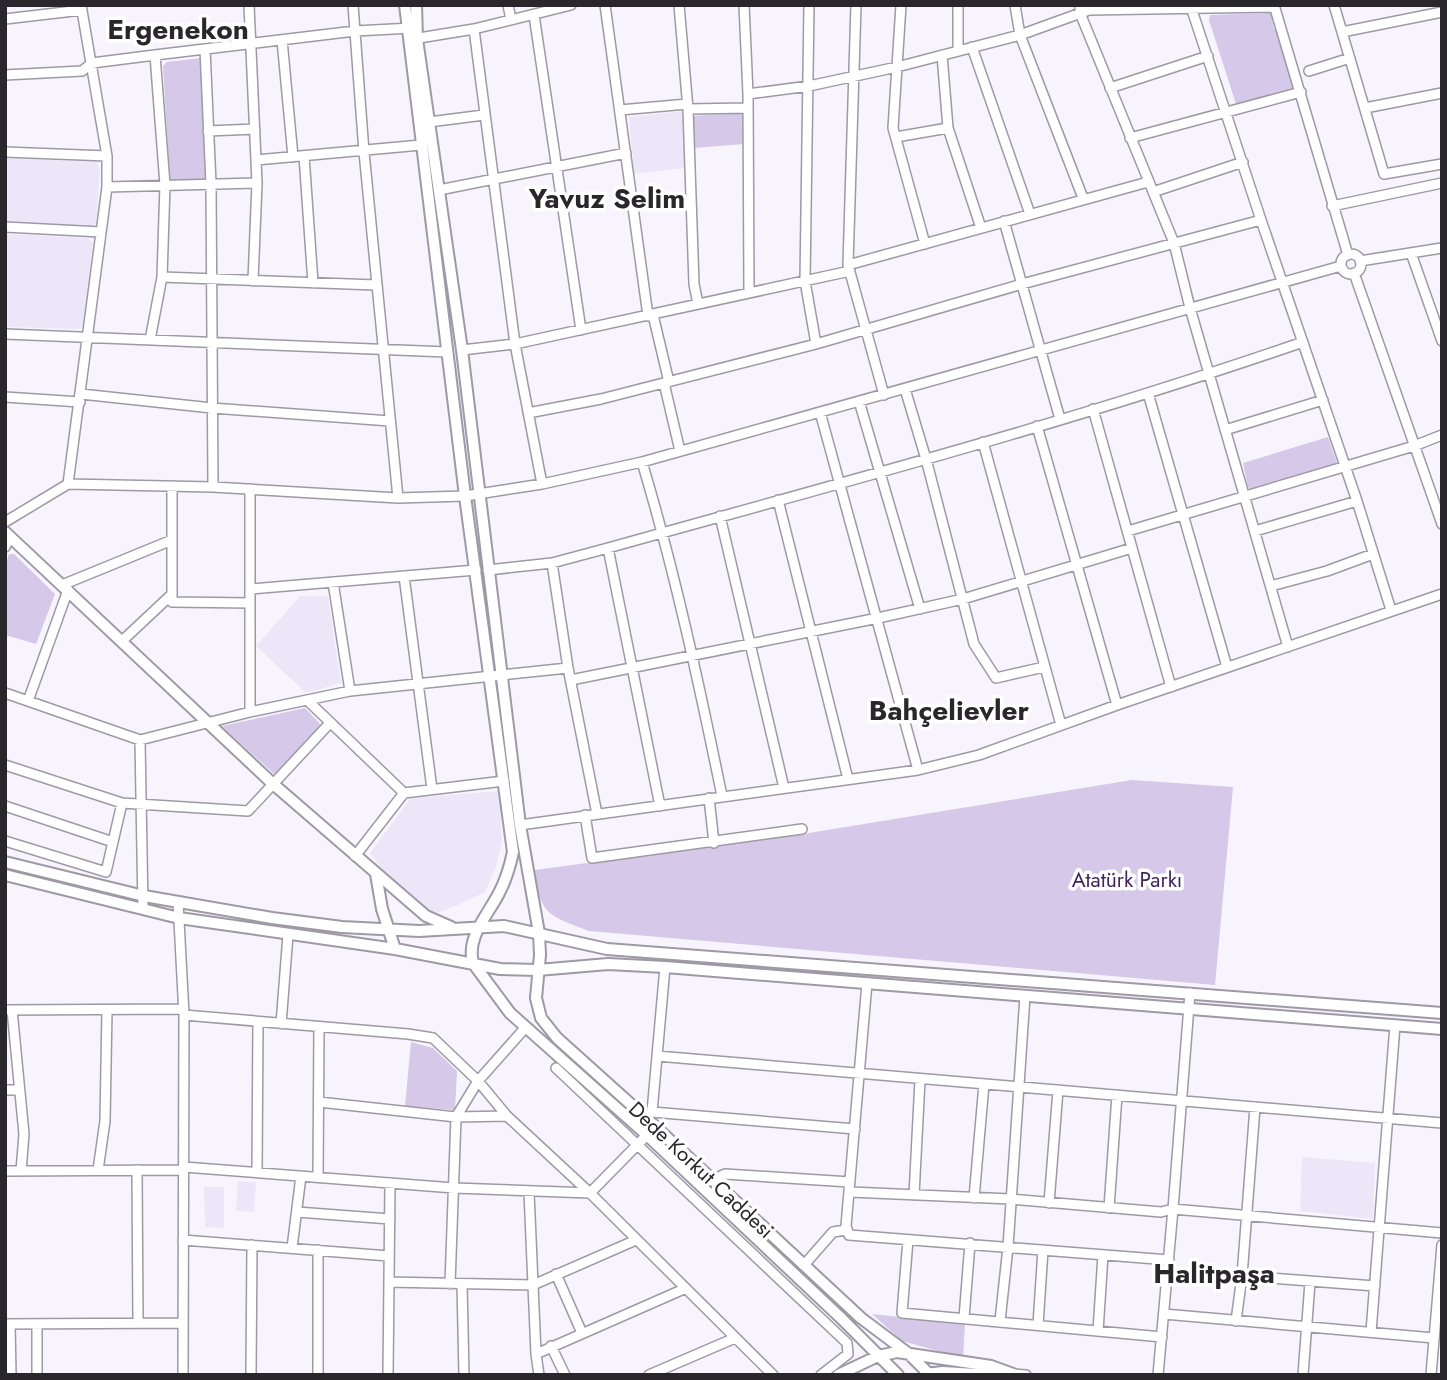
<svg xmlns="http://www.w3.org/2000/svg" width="1447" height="1380" font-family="Jost,sans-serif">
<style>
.built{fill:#ede6f9}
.green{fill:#d5c8e8}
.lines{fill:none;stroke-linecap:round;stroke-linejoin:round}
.minor-casing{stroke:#9e99a5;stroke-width:12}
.major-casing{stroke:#9e99a5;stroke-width:14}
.minor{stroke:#fff;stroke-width:9}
.major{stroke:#fff;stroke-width:10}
.labels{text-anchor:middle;stroke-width:7;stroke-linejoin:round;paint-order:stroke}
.park-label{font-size:21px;fill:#40255d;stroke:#fff}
.street-label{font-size:21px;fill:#29272c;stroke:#fff}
.district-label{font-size:28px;font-weight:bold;fill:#29272c;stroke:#fff}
</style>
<rect width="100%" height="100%" fill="#f8f4fe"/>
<path class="built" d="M 683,111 L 686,168 L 634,174 L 629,117 Z
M 5,158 L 97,162 L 100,171 L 96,223 L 91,228 L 5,223 Z
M 5,234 L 88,238 L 93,243 L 83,326 L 78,329 L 5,327 Z
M 300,596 L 328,596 L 341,683 L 306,693 L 256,646 Z
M 499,791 L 502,841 L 496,867 L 485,892 L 458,905 L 437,913 L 426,909 L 384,872 L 370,853 L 411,798 Z
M 1302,1157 L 1375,1163 L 1373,1219 L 1300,1211 Z
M 238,1181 L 256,1183 L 254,1212 L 236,1211 Z
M 204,1187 L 224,1187 L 224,1228 L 205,1227 Z"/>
<path class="green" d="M 1271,13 L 1274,29 L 1279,31 L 1296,89 L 1236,104 L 1209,20 L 1210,15 Z
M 201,58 L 207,180 L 170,182 L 163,66 L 167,62 Z
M 741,113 L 743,117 L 745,144 L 694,148 L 692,116 Z
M 1328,437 L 1337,463 L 1251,490 L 1248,487 L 1243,463 Z
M 9,554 L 14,554 L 55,594 L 36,644 L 5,635 L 5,566 Z
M 305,708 L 321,725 L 275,775 L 222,726 Z
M 1132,780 L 1233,787 L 1215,985 L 589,931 C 551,916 539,916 535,870 L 803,834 Z
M 411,1042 L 433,1048 L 457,1071 L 455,1110 L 405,1106 Z
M 872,1314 L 965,1324 L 963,1358 L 902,1341 Z"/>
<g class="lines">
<g class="minor-casing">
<path id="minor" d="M 249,5 L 257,183 L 253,281
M 353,5 L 364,152 L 398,498
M 508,5 L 511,20
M 605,5 L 648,316
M 679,5 L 688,109 L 694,284 L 698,304
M 744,5 L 748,94 L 749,293
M 809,5 L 805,281 L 816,344
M 856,5 L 848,265 L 884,395
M 901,5 L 893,128 L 925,244
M 958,5 L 958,51
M 1015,5 L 1020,35 L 1083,198
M 1080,5 L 1080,13 L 1174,243 L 1190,308 L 1288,647
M 1274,5 L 1348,255
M 1334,5 L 1384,174 L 1442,164
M 1191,7 L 1261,220 L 1357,501 L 1391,610
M 534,15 L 581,330
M 5,19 L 82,10
M 474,29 L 515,344 L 542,484
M 1342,32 L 1442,12
M 413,39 L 474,29 L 571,5
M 282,40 L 293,157
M 972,47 L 1030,214
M 205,49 L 211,184 L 213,487
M 942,55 L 948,128 L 981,228
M 1309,71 L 1350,58
M 5,75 L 82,71 L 92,63 L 155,55 L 355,31 L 412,28
M 1110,88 L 1208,56
M 748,94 L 809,86 L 897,67 L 1020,35 L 1089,10 L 1274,7
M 1365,108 L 1442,93
M 688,109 L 748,108
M 620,110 L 687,104
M 429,122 L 484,115
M 208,131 L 255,129
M 896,137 L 948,128
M 1130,138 L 1301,92
M 5,152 L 107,156
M 304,156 L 313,283
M 256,160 L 421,145
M 107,187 L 257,183
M 439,190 L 626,153
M 1153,192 L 1243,162
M 1332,206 L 1442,183
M 1004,221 L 1060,419
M 5,227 L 101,232
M 1411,253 L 1442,341
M1341 264a10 10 0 1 1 20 0a10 10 0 1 1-20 0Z
M 1360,261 L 1442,248
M 848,265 L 1148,182
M 1354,273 L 1442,524
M 162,277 L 376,285
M 653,315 L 669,382
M 5,334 L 447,352
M 150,340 L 162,277 L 165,185 L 155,55
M 462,350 L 515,344 L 850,271
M 664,383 L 680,451
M 905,389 L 926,459 L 974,644 L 996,678 L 1044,667
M 1148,393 L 1227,667
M 81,394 L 212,408 L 390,421
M 5,397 L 80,402
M 859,401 L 920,609
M 1093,409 L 1171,687
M 820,412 L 918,770
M 528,413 L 601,399 L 816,344 L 1022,284 L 1261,220
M 1037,426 L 1117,705
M 1225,430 L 1323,400
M 983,442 L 1061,725
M 642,462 C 675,572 699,684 722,796
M 68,484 L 107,187 L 107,156 L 81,5
M 172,486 L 172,602 L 250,603
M 250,489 L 250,712
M 778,500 L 848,779
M 720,516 L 784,788
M 5,522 L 68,484 L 213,487 L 398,498 L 465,496 L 542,484 L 642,462 L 1341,266
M 1128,531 L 1414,446 L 1442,435
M 1255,531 L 1357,501
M 5,547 L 10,537
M 608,548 L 660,806
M 552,563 L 568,668 L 597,814
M 488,570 L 552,563 L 608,548 C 841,483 1075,421 1303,342
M 404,576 L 432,789
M 333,582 L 350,691
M 62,585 L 172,540
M 1271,586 L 1327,571 L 1373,554
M 250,589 L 476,570
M 122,641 L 170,596
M 571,680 L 878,618 L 963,599 L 1132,548
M 5,693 L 140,740 L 250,712 L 350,691 L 568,668
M 307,700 L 404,793
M 28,701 L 68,590
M 140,740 L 143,909
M 5,765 L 122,803 L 248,811 L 330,723
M 709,798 L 714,843
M 5,806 L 113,842
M 585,815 L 592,858 L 802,829
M 520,825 L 918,770 L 979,755 L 1117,705 L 1442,594
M 5,841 L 106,872 L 122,803
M 355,856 L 404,793 L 504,781
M 178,902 L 184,1015 L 183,1375
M 867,983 L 846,1226 L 849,1235 L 1169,1260
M 5,1010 L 184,1009
M 12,1010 L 24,1134 L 21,1171
M 184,1015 L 408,1034 L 433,1038 L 478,1081 L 507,1116 L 590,1193 L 773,1375
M 281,1024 L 288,935
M 657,1056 L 1442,1123
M 556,1068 L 847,1343 L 848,1354 L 821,1375
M 5,1090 L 18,1090
M 319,1102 L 456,1117 L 507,1116
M 652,1112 L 855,1129
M 650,1114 L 652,1112 L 665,967
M 184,1167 L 454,1188 L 590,1193 L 647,1135
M 98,1170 L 105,1121 L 107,1010
M 137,1170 L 138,1323
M 5,1171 L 184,1170
M 257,1172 L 258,1022
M 318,1177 L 319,1027
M 712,1180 L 725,1174 L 850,1182
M 529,1192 L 536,1354 L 539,1375
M 850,1192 L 1011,1199 L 1161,1212 L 1173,1209 L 1190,993
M 914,1195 L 920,1080
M 974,1198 L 984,1084
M 1049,1203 L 1058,1090
M 1109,1208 L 1117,1095
M 297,1212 L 390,1219
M 183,1240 L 389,1256
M 908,1240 L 902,1313 L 1162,1337
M 292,1248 L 301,1176
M 804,1265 L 833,1232 L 846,1230
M 556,1274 L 582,1333
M 1242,1276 L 1375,1286
M 389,1282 L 533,1285 L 636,1240
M 450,1284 L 456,1117 L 478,1081 L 525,1028
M 462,1284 L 464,1375
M 1164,1314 L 1434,1338
M 964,1318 L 970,1243
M 1000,1321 L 1008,1247 L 1025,996
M 1236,1321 L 1242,1276 L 1255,1107
M 5,1324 L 183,1323
M 10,1324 L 11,1375
M 1038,1325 L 1043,1250
M 1098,1331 L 1103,1255
M 1371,1332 L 1395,1025
M 551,1346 L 565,1375
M 536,1354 L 684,1289
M 1013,1374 L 1026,1375
M 37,1375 L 37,1324
M 251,1375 L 252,1245
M 318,1375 L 318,1250
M 388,1375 L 390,1183
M 649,1375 L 735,1338
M 1158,1375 L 1173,1209 L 1442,1233
M 1303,1375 L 1310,1282
M 1431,1375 L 1442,1245"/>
</g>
<g class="major-casing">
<path id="major" d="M 405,5 L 465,496 L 513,852 C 510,866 506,880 499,893 C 488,915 466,937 473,963 L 510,1013 L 647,1135 L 842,1319 L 898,1375
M 416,5 L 417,39 L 462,350 L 520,825 L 539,933 L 540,955 L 536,998 L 541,1018 L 557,1038 L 646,1118 L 861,1318 L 909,1354 L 930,1375
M 5,532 L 272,783 L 426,916 L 451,927
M 5,862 L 144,896 L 272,918 L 342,927 L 419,931 L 504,926 L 607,949 L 1442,1013
M 376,874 L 382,909 L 395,949
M 5,875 L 179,918 L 395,949 L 500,969 L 538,970 L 608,964 L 665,967 L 1442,1029
M 925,1374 L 943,1372 L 991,1375
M 838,1375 L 878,1356 L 897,1352 L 991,1366 L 1013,1374"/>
</g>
<use href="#minor" class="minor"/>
<use href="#major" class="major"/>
</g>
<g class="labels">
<g class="park-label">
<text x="1127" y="887">Atatürk Parkı</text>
</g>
<g class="street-label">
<text transform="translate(701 1170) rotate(43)" y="7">Dede Korkut Caddesi</text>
</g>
<g class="district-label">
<text x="178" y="39">Ergenekon</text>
<text x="607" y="208">Yavuz Selim</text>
<text x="949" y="720">Bahçelievler</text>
<text x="1214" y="1283">Halitpaşa</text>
</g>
</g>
<rect width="1447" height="1380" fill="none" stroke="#29272c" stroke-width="14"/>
</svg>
